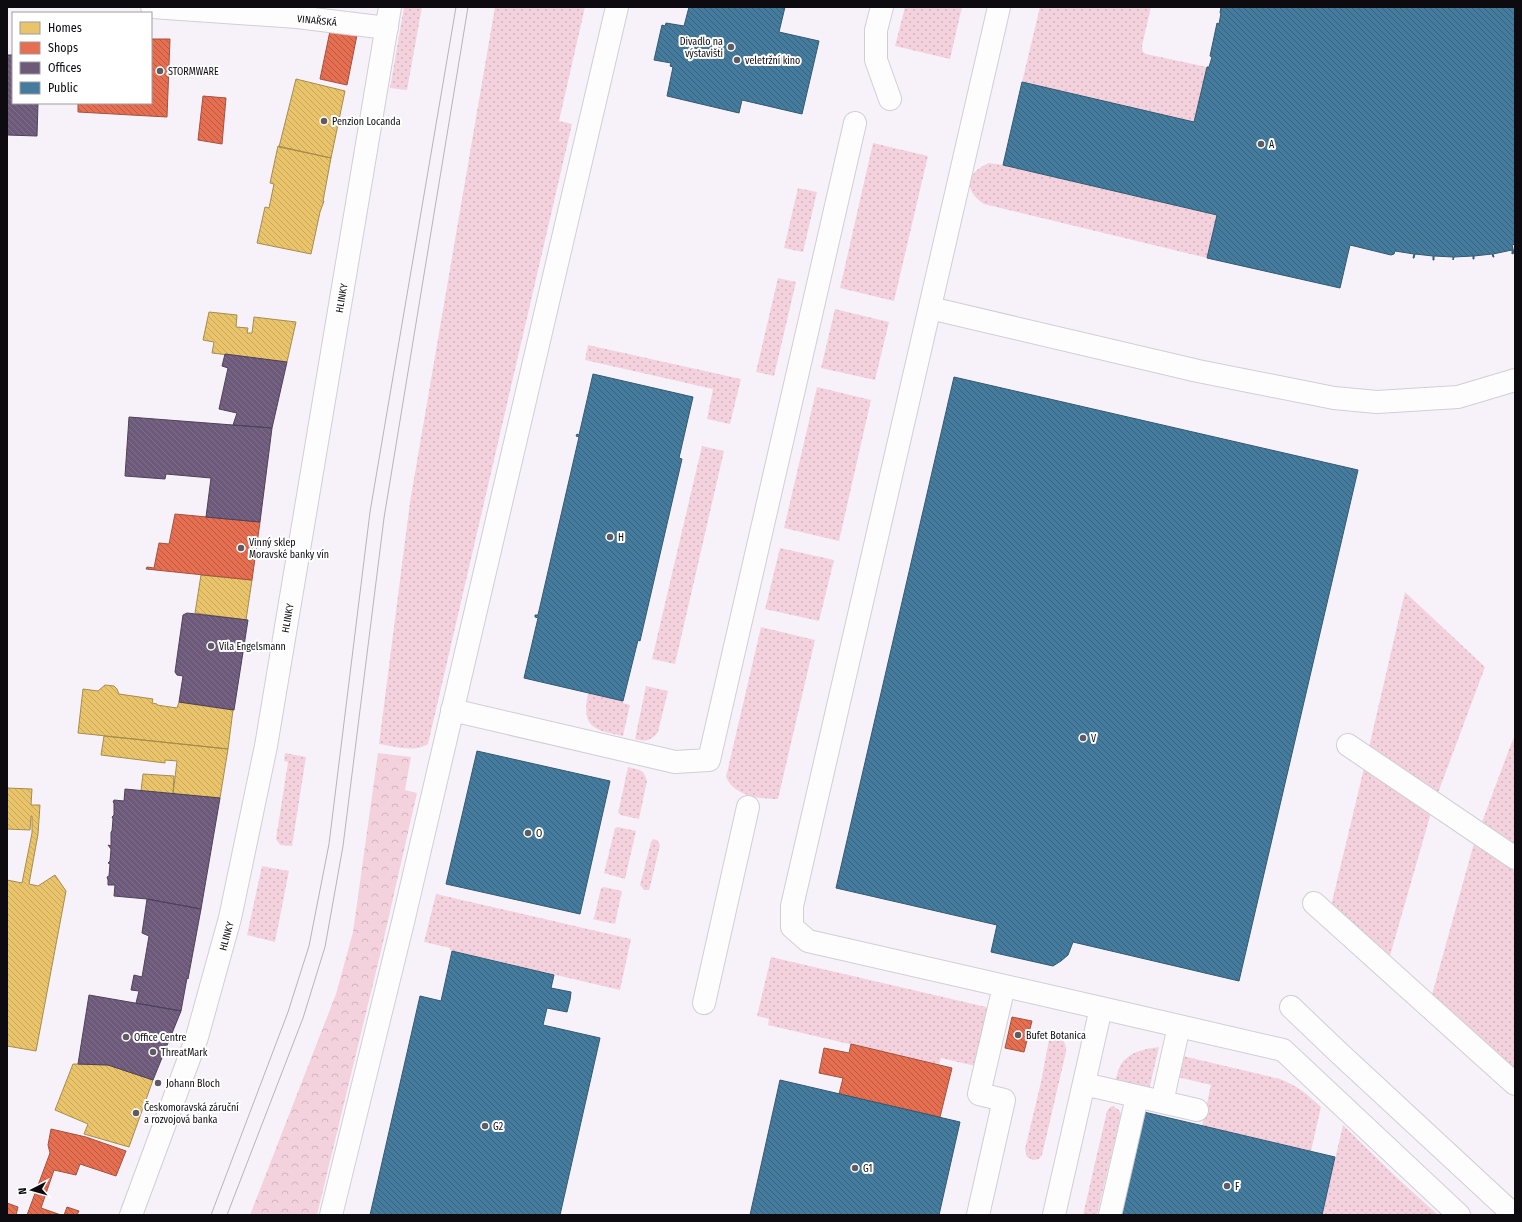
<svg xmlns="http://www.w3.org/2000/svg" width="1522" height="1222" font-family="'Fira Sans Condensed',sans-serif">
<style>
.grass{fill:url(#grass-dots)}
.forest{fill:url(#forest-crowns)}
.homes{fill:url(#homes-back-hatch);stroke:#a78c4f}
.shops{fill:url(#shops-back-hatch);stroke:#a6513e}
.offices{fill:url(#offices-back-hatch);stroke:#50415a}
.public{fill:url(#public-back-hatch);stroke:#345973}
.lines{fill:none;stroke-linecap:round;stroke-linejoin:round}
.minor-casing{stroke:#d1ced4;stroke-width:24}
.minor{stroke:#fefdfe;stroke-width:22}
.tram{stroke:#b6b4b6;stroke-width:1}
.poi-dot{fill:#5f5b62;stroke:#fff;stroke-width:1.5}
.labels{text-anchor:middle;stroke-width:4;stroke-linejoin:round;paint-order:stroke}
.street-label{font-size:10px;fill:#0d0a10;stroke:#fff}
.poi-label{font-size:10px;fill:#0d0a10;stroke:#fff;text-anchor:start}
</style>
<defs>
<pattern id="grass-dots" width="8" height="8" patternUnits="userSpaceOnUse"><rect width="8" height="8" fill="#f4d2dd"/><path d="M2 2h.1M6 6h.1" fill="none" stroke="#d0b3bd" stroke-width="1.8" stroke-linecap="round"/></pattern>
<pattern id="forest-crowns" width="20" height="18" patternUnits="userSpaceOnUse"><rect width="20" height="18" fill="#f4d2dd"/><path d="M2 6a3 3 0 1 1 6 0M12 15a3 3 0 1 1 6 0" fill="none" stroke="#d0b3bd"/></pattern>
<pattern id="homes-back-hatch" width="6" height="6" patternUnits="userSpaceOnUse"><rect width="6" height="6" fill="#e9c46a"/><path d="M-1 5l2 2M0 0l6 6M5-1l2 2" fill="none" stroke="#c7a75b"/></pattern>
<pattern id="shops-back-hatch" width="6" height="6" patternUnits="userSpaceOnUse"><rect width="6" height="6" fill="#e76f51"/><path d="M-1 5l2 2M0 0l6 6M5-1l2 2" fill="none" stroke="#ba5942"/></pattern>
<pattern id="offices-back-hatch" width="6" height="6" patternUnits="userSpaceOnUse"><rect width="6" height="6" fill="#6d597a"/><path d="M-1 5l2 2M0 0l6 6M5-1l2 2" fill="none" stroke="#7f7089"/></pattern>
<pattern id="public-back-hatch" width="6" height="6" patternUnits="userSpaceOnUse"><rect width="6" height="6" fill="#457b9d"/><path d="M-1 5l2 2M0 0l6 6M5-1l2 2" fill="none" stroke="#38637f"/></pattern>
</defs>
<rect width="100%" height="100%" fill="#f7f2fa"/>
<path class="grass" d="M 404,7 L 422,7 L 407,90 L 390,88 Z
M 495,7 L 585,7 L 559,121 L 572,124 L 428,744 C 415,753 394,746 379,744 L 410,502 Z
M 905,7 L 962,7 L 950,59 L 895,46 Z
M 1040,7 L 1151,7 L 1142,46 L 1143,52 L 1146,54 L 1207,67 L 1194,122 L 1022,82 Z
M 873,143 L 928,156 L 894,301 L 840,288 Z
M 989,163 L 1003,165 L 1217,215 L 1207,258 L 984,204 C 963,191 966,172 989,163 Z
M 798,188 L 817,192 L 803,252 L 784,248 Z
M 778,278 L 796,282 L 774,376 L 756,372 Z
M 835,309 L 889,322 L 875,380 L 821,368 Z
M 588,345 L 741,379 L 730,424 L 707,419 L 713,389 L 585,360 Z
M 817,387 L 871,400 L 839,541 L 784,528 Z
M 702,446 L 724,451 L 675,664 L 652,659 Z
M 780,548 L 834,560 L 819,621 L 765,609 Z
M 1405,592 L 1485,667 L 1438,793 L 1369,747 Z
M 761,627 L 815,640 L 778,799 C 760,799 734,796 726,777 Z
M 646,686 L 668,691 L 658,732 C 652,741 644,742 635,739 Z
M 588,693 L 623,701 L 623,703 L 630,705 L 623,736 C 594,730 581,728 588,693 Z
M 1515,736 L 1515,844 L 1482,822 L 1511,744 Z
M 285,753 L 306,757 L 292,846 L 280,845 L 276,839 L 288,762 L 284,761 Z
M 628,767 C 640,770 644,769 647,781 L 639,819 L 620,815 L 620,814 L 618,813 Z
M 1364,768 L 1431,813 L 1389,959 L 1331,906 Z
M 618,827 L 636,831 L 625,879 L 604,873 L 615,828 Z
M 653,839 L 657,840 L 660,845 L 650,887 L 649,890 L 644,890 L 640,885 L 651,842 Z
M 1474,843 L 1515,871 L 1515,1074 L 1431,998 Z
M 262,866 L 289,871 L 275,942 L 247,935 Z
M 604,887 L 622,891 L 615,924 L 592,919 L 594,918 L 601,888 Z
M 436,894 L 631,939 L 620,990 L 450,950 L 450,948 L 424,942 Z
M 771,957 L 986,1007 L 988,1010 L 975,1066 L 941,1058 L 939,1065 L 768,1025 L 769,1019 L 757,1016 Z
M 1051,1029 C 1061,1035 1066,1040 1066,1052 L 1042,1155 L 1039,1159 L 1033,1160 L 1027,1157 L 1025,1149 L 1041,1082 Z
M 1159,1047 L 1149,1090 L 1115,1081 C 1117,1076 1118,1070 1120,1066 C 1128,1052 1144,1049 1159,1047 Z
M 1183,1056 L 1280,1079 C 1298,1086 1307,1094 1321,1107 L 1311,1151 L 1202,1126 L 1211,1085 L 1177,1077 Z
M 1113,1106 L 1119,1110 L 1121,1114 L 1097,1215 L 1083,1215 L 1107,1111 L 1110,1107 Z
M 1343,1125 L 1394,1175 L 1438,1215 L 1322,1215 Z"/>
<path class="forest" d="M 378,753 L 411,757 L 405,790 L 417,793 L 381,951 L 317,1215 L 250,1215 L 336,994 L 353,932 Z"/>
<path class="homes" d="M 296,79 L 345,91 L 331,158 L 279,147 Z
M 278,146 L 331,158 L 323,201 L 324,201 L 320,212 L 311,254 L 257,243 L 265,207 L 269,208 L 274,184 L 270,183 Z
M 209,312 L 237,315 L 236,327 L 248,328 L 247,333 L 252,333 L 254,317 L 296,322 L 287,362 L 212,353 L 214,342 L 203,340 Z
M 201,575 L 252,580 L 246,620 L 195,613 Z
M 105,685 L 114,686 L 117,689 L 119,694 L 153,699 L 152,703 L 157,704 L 157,705 L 177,708 L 179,702 L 233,710 L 228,749 L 78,733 L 83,689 L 98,691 Z
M 104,736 L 228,749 L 220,798 L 173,794 L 177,761 L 165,760 L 165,763 L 101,755 Z
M 143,774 L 174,776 L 173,794 L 141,791 Z
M 7,788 L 32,789 L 31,805 L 40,805 L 38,834 L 29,884 L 38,886 L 55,875 L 66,891 L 36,1051 L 7,1046 L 7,880 L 22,883 L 32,833 L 32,816 L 31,816 L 30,830 L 7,829 Z
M 73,1064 L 108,1065 L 153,1080 L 129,1147 L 84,1134 L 88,1124 L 55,1110 Z"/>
<path class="shops" d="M 330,31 L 357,35 L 347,85 L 320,79 Z
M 151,39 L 170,39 L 167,117 L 78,112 L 78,103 L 151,103 Z
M 203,96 L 226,98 L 222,144 L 198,140 Z
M 175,514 L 260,522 L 252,580 L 146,569 L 147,567 L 154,568 L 159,543 L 169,544 Z
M 1012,1017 L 1032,1021 L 1024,1052 L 1005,1048 Z
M 851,1044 L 952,1068 L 940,1117 L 839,1094 L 843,1078 L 819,1073 L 824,1048 L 849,1053 Z
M 51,1129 L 86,1137 L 126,1151 L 116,1176 L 80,1164 L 76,1175 L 54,1170 L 41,1208 L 61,1215 L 27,1215 L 50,1153 L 48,1145 Z
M 7,1203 L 18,1207 L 16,1215 L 7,1215 Z
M 67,1207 L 79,1211 L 77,1215 L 64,1215 Z"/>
<path class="offices" d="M 7,55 L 13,55 L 13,103 L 38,103 L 37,136 L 7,135 Z
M 225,354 L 287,362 L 272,428 L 233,425 L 237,413 L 219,409 L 228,368 L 222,366 Z
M 129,417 L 272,428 L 260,522 L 206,517 L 211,478 L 166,474 L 165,479 L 125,476 Z
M 187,613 L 248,620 L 234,710 L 179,702 L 183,676 L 177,675 L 175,672 L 183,615 Z
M 125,789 L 220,798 L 201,909 L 147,899 L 114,896 L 115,885 L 108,885 L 108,880 L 107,877 L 109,876 L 110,864 L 108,863 L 110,861 L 111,849 L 108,845 L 111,846 L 111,832 L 112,831 L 113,819 L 112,817 L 114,815 L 114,803 L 113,802 L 114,800 L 124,801 Z
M 147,899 L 201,909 L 188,979 L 187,978 L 181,1011 L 136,1003 L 139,991 L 131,990 L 134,975 L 142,977 L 149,936 L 142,933 Z
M 89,995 L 181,1011 L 153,1080 L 108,1065 L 78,1064 Z"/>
<path class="public" d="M 689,7 L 785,7 L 779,32 L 819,41 L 802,114 L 742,100 L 739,113 L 667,96 L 673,67 L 670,66 L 671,63 L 654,60 L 662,25 L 665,26 L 666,23 L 684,26 Z
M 1221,7 L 1515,7 L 1515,244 L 1512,245 L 1514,253 L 1512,254 L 1512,250 L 1493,254 L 1494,257 L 1493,257 L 1492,254 L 1474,256 L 1474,259 L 1473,259 L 1473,256 L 1454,257 L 1453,260 L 1453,257 L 1434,256 L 1434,260 L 1433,260 L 1433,256 L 1415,254 L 1414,258 L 1413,258 L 1414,254 L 1395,251 L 1394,254 L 1391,255 L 1350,245 L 1340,288 L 1207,258 L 1217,215 L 1003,165 L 1022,82 L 1194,122 L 1207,67 L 1209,67 L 1212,57 L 1210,56 L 1217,23 L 1219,24 L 1221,13 L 1220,13 Z
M 593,374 L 693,397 L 679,458 L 682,459 L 640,641 L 638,640 L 623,701 L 524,678 L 538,618 L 535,617 L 535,615 L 538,615 L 579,437 L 576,436 L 577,434 L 579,435 Z
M 954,377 L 1358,470 L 1239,981 L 1073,942 L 1068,955 L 1061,961 L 1053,966 L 991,952 L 997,925 L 836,888 Z
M 477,751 L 610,781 L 580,914 L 446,884 Z
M 452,951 L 554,975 L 551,988 L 571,992 L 570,1000 L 567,1012 L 547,1008 L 543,1025 L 600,1038 L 560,1215 L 370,1215 L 420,996 L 441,1001 Z
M 780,1080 L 960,1122 L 939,1215 L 750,1215 Z
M 1144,1112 L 1335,1157 L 1322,1215 L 1120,1215 Z"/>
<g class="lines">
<g class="minor-casing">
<path id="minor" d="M 152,7 L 297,17 L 387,28
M 882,7 L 876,30 L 876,60 L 890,99
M 999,7 L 792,906 L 792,927 L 808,941 L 1101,1008
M 930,308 L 1198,371 L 1334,398 L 1377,402 L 1458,397 L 1515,380
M 452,710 L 675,762 L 709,760 L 855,123
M 1348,745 L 1515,858
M 1314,903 L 1515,1084
M 704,1003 L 748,807
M 1291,1007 L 1337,1051 L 1514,1215
M 1084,1084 L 1197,1110
M 1162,1102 L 1179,1026
M 131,1215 L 197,1037 L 230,918 L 266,746 L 390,7
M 331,1215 L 403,922 L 617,7
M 978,1215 L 1004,1100 L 979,1094 L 1004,986
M 1054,1215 L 1101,1008 L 1283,1050 L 1459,1215
M 1110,1215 L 1137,1097"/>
</g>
<use href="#minor" class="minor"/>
<path class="tram" d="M 211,1215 L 288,1012 L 309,946 L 329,844 L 370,512 L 456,7
M 227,1215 L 303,1018 L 325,947 L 343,846 L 384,518 L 468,7"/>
</g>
<g class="poi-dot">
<circle cx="731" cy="47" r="4"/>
<circle cx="737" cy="60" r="4"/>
<circle cx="160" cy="71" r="4"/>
<circle cx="324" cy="121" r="4"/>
<circle cx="1261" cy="144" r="4"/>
<circle cx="610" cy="537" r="4"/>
<circle cx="241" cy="548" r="4"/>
<circle cx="211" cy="646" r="4"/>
<circle cx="1083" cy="738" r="4"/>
<circle cx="528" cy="833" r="4"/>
<circle cx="1018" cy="1035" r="4"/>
<circle cx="126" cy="1037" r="4"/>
<circle cx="153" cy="1052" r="4"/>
<circle cx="158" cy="1083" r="4"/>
<circle cx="136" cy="1113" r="4"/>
<circle cx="485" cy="1126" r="4"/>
<circle cx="855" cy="1168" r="4"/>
<circle cx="1227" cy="1186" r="4"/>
</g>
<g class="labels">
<g class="street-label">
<text transform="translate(317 20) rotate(6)" y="4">VINAŘSKÁ</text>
<text transform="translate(341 298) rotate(-80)" y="4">HLINKY</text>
<text transform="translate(287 618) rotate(-80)" y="4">HLINKY</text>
<text transform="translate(226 936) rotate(-75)" y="4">HLINKY</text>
</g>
<g class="poi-label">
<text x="723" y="45" text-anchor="end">Divadlo na<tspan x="723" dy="12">výstavišti</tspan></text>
<text x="745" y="64">veletržní kino</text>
<text x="168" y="75">STORMWARE</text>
<text x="332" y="125">Penzion Locanda</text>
<text x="1269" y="148">A</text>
<text x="618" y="541">H</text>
<text x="249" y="546">Vinný sklep<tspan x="249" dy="12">Moravské banky vín</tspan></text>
<text x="219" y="650">Vila Engelsmann</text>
<text x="1091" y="742">V</text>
<text x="536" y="837">O</text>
<text x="1026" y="1039">Bufet Botanica</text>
<text x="134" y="1041">Office Centre</text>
<text x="161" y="1056">ThreatMark</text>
<text x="166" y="1087">Johann Bloch</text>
<text x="144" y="1111">Českomoravská záruční<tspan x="144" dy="12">a rozvojová banka</tspan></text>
<text x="493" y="1130">G2</text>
<text x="863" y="1172">G1</text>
<text x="1235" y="1190">F</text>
</g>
</g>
<rect width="1522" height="1222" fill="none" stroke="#0d0a10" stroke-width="16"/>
<rect x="12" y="12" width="140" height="92" fill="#ffffff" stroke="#9e9d9f"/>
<rect x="20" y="22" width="20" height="12" fill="#e9c46a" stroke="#9e9d9f"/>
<text x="48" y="32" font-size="12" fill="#0d0a10">Homes</text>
<rect x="20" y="42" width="20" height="12" fill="#e76f51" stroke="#9e9d9f"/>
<text x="48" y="52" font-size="12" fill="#0d0a10">Shops</text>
<rect x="20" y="62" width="20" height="12" fill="#6d597a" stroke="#9e9d9f"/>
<text x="48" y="72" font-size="12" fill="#0d0a10">Offices</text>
<rect x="20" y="82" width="20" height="12" fill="#457b9d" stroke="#9e9d9f"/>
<text x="48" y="92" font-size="12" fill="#0d0a10">Public</text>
<g transform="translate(32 1190) rotate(264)" stroke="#ffffff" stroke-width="3" paint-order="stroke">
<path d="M0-3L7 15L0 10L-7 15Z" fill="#0d0a10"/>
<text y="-6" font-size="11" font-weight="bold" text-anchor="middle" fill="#0d0a10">N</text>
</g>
</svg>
